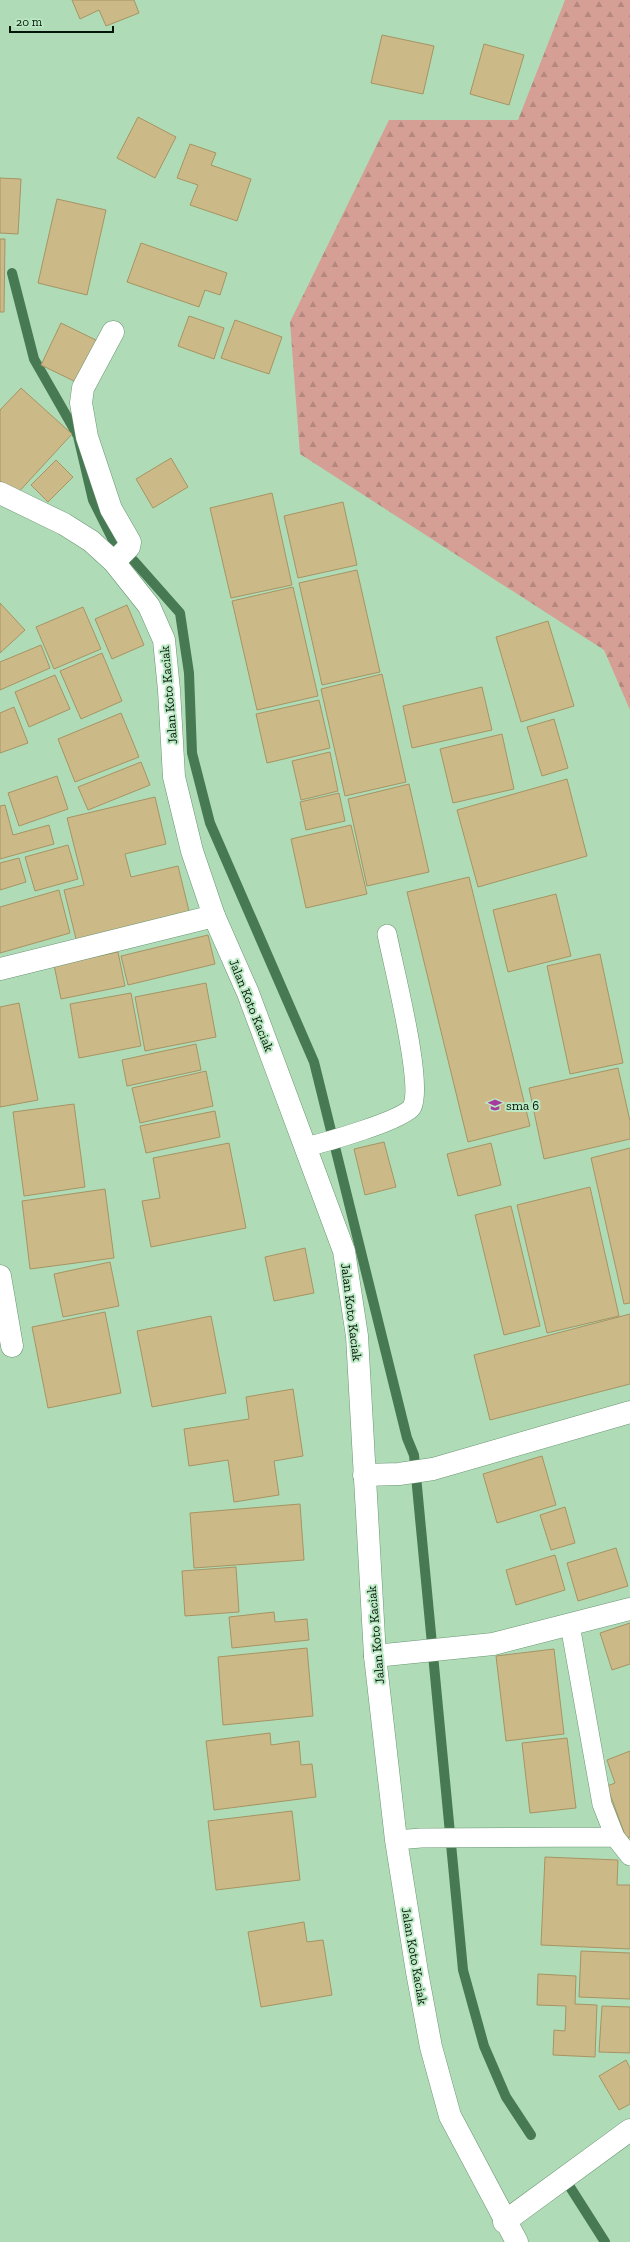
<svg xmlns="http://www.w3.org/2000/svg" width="630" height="2242" font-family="'Zilla Slab',serif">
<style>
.forest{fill:url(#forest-firs)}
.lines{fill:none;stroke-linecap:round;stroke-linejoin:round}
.stream{stroke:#477a53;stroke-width:10}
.building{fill:#cbb987;stroke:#a69463}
.lane-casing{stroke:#6a9573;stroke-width:20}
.street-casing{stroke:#6a9573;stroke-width:23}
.secondary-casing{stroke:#6a9573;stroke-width:23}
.lane{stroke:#fff;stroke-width:19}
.street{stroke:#fff;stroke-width:22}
.secondary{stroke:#fff;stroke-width:22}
.labels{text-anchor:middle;stroke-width:4;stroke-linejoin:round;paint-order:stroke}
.street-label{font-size:13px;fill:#051508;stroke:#bbe9c4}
.poi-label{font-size:13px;fill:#051508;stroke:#bbe9c4;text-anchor:start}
</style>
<defs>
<pattern id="forest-firs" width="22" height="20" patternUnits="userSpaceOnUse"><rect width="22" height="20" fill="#d59f95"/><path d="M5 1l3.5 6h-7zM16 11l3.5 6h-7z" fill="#b5887f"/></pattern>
</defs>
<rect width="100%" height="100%" fill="#afdcb7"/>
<path class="forest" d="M 565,0 L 630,0 L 630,710 L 604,650 L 300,454 L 290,322 L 389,120 L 518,120 Z"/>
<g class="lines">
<path class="stream" d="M 12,273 L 34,359 L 78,436 L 93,500 L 114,542 L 134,561 L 180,613 L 189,673 L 192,753 L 210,823 L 314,1062 L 407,1438 L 414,1455 L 463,1970 L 484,2046 L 506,2097 L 531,2135
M 570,2187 L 605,2242"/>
</g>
<path class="building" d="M 72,0 L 134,0 L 139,13 L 106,26 L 99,10 L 80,19 Z
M 382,35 L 434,46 L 423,94 L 371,83 Z
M 484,44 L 524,55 L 509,105 L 470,94 Z
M 138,117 L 176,137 L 155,178 L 117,158 Z
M 190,144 L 216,153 L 211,165 L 251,179 L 237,221 L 190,205 L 198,185 L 177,178 Z
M 0,178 L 21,179 L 18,234 L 0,233 Z
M 57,199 L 106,210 L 87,295 L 38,283 Z
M 0,239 L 5,239 L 4,312 L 0,312 Z
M 141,243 L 227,273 L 220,295 L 205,290 L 199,307 L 127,282 Z
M 189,316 L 224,328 L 214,359 L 178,346 Z
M 235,320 L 282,337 L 269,374 L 221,358 Z
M 61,323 L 100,342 L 80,384 L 41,365 Z
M 21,388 L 72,434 L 15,496 L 0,482 L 0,410 Z
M 171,458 L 188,487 L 153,508 L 136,479 Z
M 56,460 L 73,477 L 48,502 L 31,485 Z
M 272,493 L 292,585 L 231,598 L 210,508 Z
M 343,502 L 357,565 L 298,578 L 284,516 Z
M 357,570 L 380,672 L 322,685 L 299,583 Z
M 293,587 L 318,696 L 257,710 L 232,601 Z
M 0,603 L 25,630 L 0,653 Z
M 127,605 L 144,645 L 112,659 L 95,619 Z
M 83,607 L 101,649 L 54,669 L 36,627 Z
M 548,621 L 574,706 L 521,722 L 496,637 Z
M 41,645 L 50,668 L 0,690 L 0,662 Z
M 102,653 L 122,701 L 81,719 L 60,671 Z
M 382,674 L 406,782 L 345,796 L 321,689 Z
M 55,675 L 70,709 L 29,727 L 15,692 Z
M 482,687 L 492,730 L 412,748 L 403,706 Z
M 319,700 L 330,748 L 267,763 L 256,714 Z
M 14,707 L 28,743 L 0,753 L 0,713 Z
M 121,713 L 139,757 L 75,782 L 58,739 Z
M 554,719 L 568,768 L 542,776 L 527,727 Z
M 502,734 L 514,789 L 453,803 L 440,749 Z
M 330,752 L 338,791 L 301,800 L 292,761 Z
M 141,762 L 150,785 L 88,810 L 78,787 Z
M 57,776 L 68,809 L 19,826 L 8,793 Z
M 567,779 L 587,856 L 478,887 L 457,810 Z
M 409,784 L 429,872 L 367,886 L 348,799 Z
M 339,793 L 345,821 L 306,830 L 300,802 Z
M 155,797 L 166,844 L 125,854 L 131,877 L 178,866 L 190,915 L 77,943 L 64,890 L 84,885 L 67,818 Z
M 5,805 L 13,835 L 49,825 L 54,844 L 0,859 L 0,806 Z
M 351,825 L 367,894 L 306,908 L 291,839 Z
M 68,845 L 78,879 L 35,891 L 25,857 Z
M 19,858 L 26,882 L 0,890 L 0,863 Z
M 469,877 L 530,1126 L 468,1142 L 407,892 Z
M 59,890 L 70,933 L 0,953 L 0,907 Z
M 556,894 L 571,956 L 508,972 L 493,910 Z
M 208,935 L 215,964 L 128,985 L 121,956 Z
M 118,952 L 125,986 L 61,999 L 54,965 Z
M 600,954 L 623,1063 L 570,1074 L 547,966 Z
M 206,983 L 216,1037 L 145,1051 L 135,997 Z
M 131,993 L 141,1046 L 79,1058 L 70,1004 Z
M 19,1003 L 38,1100 L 0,1107 L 0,1007 Z
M 196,1044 L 201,1070 L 127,1086 L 122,1060 Z
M 618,1068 L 630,1121 L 630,1139 L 544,1159 L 529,1088 Z
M 206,1071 L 213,1106 L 140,1123 L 132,1088 Z
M 74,1104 L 85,1187 L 24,1196 L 13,1112 Z
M 215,1111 L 220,1137 L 146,1153 L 140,1126 Z
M 384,1142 L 396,1187 L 365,1195 L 354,1149 Z
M 229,1143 L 246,1228 L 151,1247 L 142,1201 L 160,1198 L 153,1158 Z
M 491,1143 L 501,1185 L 458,1196 L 447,1154 Z
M 630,1148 L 630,1303 L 624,1304 L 591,1158 Z
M 590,1187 L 619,1316 L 547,1333 L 517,1205 Z
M 105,1189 L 114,1258 L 30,1269 L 22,1201 Z
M 511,1206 L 540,1326 L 504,1335 L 475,1215 Z
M 305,1248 L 314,1293 L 274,1301 L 265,1257 Z
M 110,1262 L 119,1306 L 63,1317 L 54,1274 Z
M 105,1312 L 121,1393 L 48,1408 L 32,1327 Z
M 630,1314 L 630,1384 L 490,1420 L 474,1355 Z
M 211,1316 L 226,1393 L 152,1407 L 137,1331 Z
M 293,1389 L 303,1456 L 274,1461 L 279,1495 L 234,1502 L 228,1460 L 189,1466 L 184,1429 L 249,1419 L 246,1397 Z
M 542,1456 L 556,1505 L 497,1523 L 483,1474 Z
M 300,1504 L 304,1560 L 194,1568 L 190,1513 Z
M 565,1507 L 575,1543 L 551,1550 L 540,1515 Z
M 616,1548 L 628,1586 L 578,1601 L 567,1563 Z
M 555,1555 L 565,1590 L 516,1605 L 506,1570 Z
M 236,1567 L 239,1612 L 185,1616 L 182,1571 Z
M 274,1612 L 275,1622 L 307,1619 L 309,1640 L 232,1648 L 229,1617 Z
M 630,1623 L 630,1664 L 612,1670 L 600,1633 Z
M 307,1648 L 313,1716 L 223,1725 L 218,1657 Z
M 554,1649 L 564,1734 L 506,1741 L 496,1656 Z
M 270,1733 L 271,1745 L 299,1741 L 301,1765 L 312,1764 L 316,1797 L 214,1810 L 206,1741 Z
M 567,1738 L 576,1808 L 530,1813 L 522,1743 Z
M 630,1751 L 630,1837 L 626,1838 L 607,1786 L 615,1783 L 607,1760 Z
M 292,1811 L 300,1880 L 216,1890 L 208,1821 Z
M 545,1857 L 618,1860 L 617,1885 L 630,1885 L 630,1949 L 541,1945 Z
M 304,1922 L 307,1942 L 323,1940 L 332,1995 L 261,2007 L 248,1932 Z
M 581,1951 L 630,1953 L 630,1999 L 579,1997 Z
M 538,1974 L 576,1976 L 575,2004 L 597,2005 L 595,2057 L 553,2055 L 554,2030 L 565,2031 L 566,2006 L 537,2005 Z
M 602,2006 L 630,2007 L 630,2053 L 599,2052 Z
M 626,2060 L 630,2068 L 630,2104 L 619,2110 L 599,2076 Z"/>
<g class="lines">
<g class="lane-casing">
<path id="lane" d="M 305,1147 C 323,1143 405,1120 412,1107 C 424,1084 393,965 387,934
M 570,1625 L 602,1804 L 615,1837 L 630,1856
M 396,1840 L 421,1838 L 615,1837"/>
</g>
<g class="street-casing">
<path id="street" d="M 113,332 L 83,388 L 81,403 L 87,437 L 111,509 L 130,542 L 129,547 L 114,562
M 0,969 L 214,916
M 0,1276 L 12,1346
M 364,1475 L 399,1474 L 433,1469 L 630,1412
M 375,1656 L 493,1644 L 630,1609
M 504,2222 L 630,2130"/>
</g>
<g class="secondary-casing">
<path id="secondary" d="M 0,493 L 64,524 L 91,541 L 114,562 L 149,606 L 164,640 L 169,690 L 174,777 L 192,851 L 214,916 L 248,993 L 344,1251 L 357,1336 L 375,1656 L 396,1840 L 417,1972 L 431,2047 L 450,2116 L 517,2242"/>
</g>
<use href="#lane" class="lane"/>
<use href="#street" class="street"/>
<use href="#secondary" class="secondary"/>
</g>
<defs>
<g id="school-bare" transform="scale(1.08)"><path d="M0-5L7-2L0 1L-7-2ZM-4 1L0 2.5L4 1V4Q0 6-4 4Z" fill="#a43b9d" stroke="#bbe9c4" stroke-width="2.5" paint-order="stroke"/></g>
</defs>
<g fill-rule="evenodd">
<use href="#school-bare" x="495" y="1105"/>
</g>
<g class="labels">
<g class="street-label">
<text transform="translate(168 695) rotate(-95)" y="5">Jalan Koto Kaciak</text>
<text transform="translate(252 1005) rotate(68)" y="5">Jalan Koto Kaciak</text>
<text transform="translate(352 1312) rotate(83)" y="5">Jalan Koto Kaciak</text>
<text transform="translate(375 1635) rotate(-95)" y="5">Jalan Koto Kaciak</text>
<text transform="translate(415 1956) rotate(80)" y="5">Jalan Koto Kaciak</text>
</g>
<g class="poi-label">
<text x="506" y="1110">sma 6</text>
</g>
</g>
<path d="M10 26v6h103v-6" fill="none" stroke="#051508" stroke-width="2"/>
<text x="16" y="26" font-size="12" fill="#051508" stroke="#bbe9c4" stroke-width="3" paint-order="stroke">20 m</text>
</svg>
